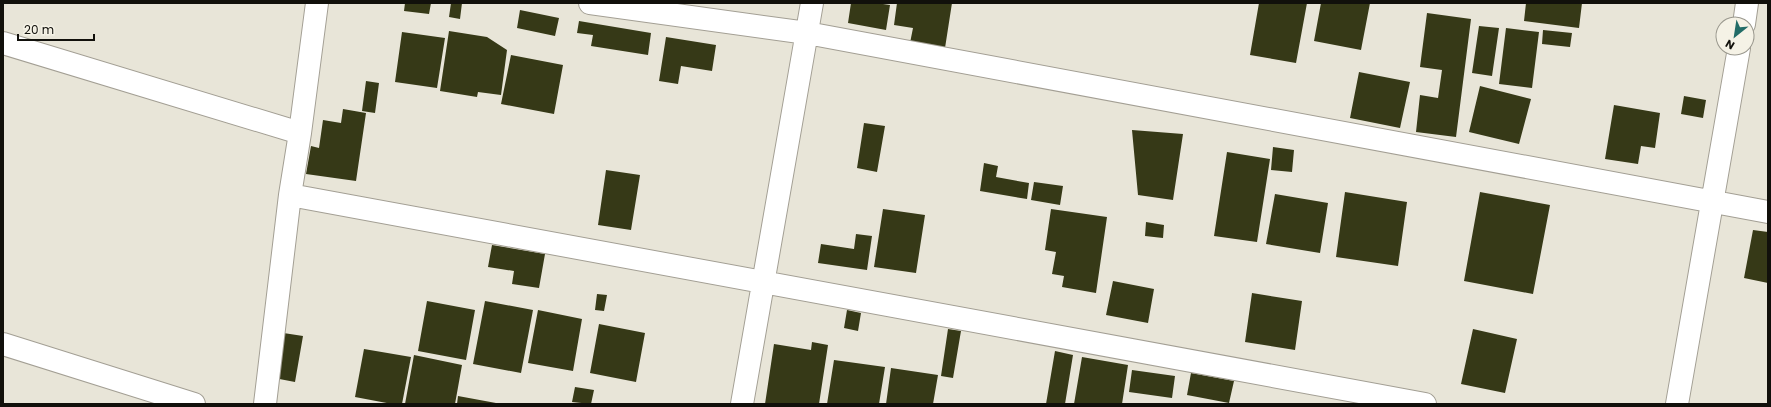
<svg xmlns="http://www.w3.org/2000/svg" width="1771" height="407" font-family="Poppins,sans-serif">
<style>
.building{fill:#363917}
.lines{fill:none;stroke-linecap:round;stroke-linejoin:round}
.minor-casing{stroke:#a39f94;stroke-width:24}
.minor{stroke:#fff;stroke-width:22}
</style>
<rect width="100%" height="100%" fill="#e8e5d8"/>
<path class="building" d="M 405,3 L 431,3 L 429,14 L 404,11 Z
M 451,3 L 462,3 L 460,19 L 449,17 Z
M 851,3 L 876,3 L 890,5 L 886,30 L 848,23 Z
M 897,3 L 952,3 L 945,48 L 910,43 L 913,28 L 894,25 Z
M 1259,3 L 1307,3 L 1296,63 L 1250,55 Z
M 1321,3 L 1370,3 L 1361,50 L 1314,41 Z
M 1526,3 L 1582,3 L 1579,28 L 1524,21 Z
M 520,10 L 559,18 L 555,36 L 517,28 Z
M 1427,13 L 1471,19 L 1456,137 L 1416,132 L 1420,95 L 1438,98 L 1442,70 L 1420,67 Z
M 579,21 L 651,33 L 648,55 L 591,46 L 593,35 L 577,33 Z
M 1479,26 L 1499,28 L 1492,76 L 1472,73 Z
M 1506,28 L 1539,32 L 1532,88 L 1499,84 Z
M 1543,30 L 1572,33 L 1570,47 L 1542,44 Z
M 449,31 L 487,37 L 507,50 L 501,95 L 478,92 L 477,97 L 440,91 Z
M 402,32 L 445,38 L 437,88 L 395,82 Z
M 666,37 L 716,45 L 712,71 L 681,66 L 678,84 L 659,81 Z
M 511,55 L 563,65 L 554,114 L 501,104 Z
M 1359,72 L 1410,82 L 1400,128 L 1350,118 Z
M 366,81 L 379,83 L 375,113 L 362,111 Z
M 1480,86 L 1531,99 L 1519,144 L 1469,132 Z
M 1684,96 L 1706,100 L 1703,118 L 1681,114 Z
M 1614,105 L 1660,113 L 1655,148 L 1641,146 L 1638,164 L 1605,159 Z
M 343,109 L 366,113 L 356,181 L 306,174 L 311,146 L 319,148 L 323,120 L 341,123 Z
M 864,123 L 885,126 L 877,172 L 857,168 Z
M 1132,130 L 1183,134 L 1173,200 L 1138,195 Z
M 1273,147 L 1294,150 L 1292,172 L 1271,170 Z
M 1227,152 L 1270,159 L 1257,242 L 1214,236 Z
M 984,163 L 998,166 L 996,177 L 1029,183 L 1027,199 L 980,191 Z
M 606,170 L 640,175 L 631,230 L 598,225 Z
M 1034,182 L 1063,186 L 1060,205 L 1031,200 Z
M 1345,192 L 1407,202 L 1398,266 L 1336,257 Z
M 1480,192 L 1550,205 L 1533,294 L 1464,281 Z
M 1275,194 L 1328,203 L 1320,253 L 1266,244 Z
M 883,209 L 925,215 L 916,273 L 874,267 Z
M 1051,209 L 1107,217 L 1096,293 L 1062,287 L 1064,276 L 1052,274 L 1056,252 L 1045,250 Z
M 1146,222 L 1164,225 L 1163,238 L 1145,236 Z
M 1753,230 L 1768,232 L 1768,283 L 1744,278 Z
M 856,234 L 872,236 L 867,270 L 818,263 L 821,244 L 854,249 Z
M 492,245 L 545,254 L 539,288 L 512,284 L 514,271 L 488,267 Z
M 1113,281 L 1154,289 L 1148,323 L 1106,315 Z
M 1252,293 L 1302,301 L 1295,350 L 1245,342 Z
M 597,294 L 607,295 L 604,311 L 595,310 Z
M 427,301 L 475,310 L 466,360 L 418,351 Z
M 485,301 L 533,310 L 521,373 L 473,364 Z
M 538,310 L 582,319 L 573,371 L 528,363 Z
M 847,310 L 861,313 L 858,331 L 844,328 Z
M 599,324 L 645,333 L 636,382 L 590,373 Z
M 948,329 L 961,331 L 953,378 L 941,376 Z
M 1473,329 L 1517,339 L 1505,393 L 1461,384 Z
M 277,332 L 303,336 L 295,382 L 269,377 Z
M 812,342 L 828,345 L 819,404 L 765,404 L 774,344 L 811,350 Z
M 364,349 L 411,357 L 402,404 L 392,404 L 355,397 Z
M 1055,351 L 1073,355 L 1065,404 L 1046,404 Z
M 414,355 L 462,365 L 455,404 L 405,404 Z
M 1082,357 L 1128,365 L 1122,404 L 1074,404 Z
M 834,360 L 885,367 L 879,404 L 827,404 Z
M 891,368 L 938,375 L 933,404 L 886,404 Z
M 1132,370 L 1175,376 L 1172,398 L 1129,392 Z
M 1191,373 L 1234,381 L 1229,403 L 1187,395 Z
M 575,387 L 594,390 L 591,404 L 572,402 Z
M 458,396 L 496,403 L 496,404 L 457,404 Z"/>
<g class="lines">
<g class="minor-casing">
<path id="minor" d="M 590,3 L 807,33 L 1768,212
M 1744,24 L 1747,3
M 3,43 L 300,133
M 290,195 L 1425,404
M 3,344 L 194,404
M 265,404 L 290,195 L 300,133 L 317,3
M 742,404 L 812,3
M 1677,404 L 1739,48"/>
</g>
<use href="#minor" class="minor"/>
</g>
<rect width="1771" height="407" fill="none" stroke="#11100b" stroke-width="8"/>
<g transform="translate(1735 36) rotate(210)"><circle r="19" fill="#f5f2e6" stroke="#9a988e"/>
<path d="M0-3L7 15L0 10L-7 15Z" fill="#226c67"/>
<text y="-6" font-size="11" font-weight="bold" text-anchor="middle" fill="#11100b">N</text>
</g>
<path d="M18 34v6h76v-6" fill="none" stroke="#11100b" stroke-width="2"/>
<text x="24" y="34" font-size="12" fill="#11100b" stroke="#f5f2e6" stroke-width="3" paint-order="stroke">20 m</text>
</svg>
